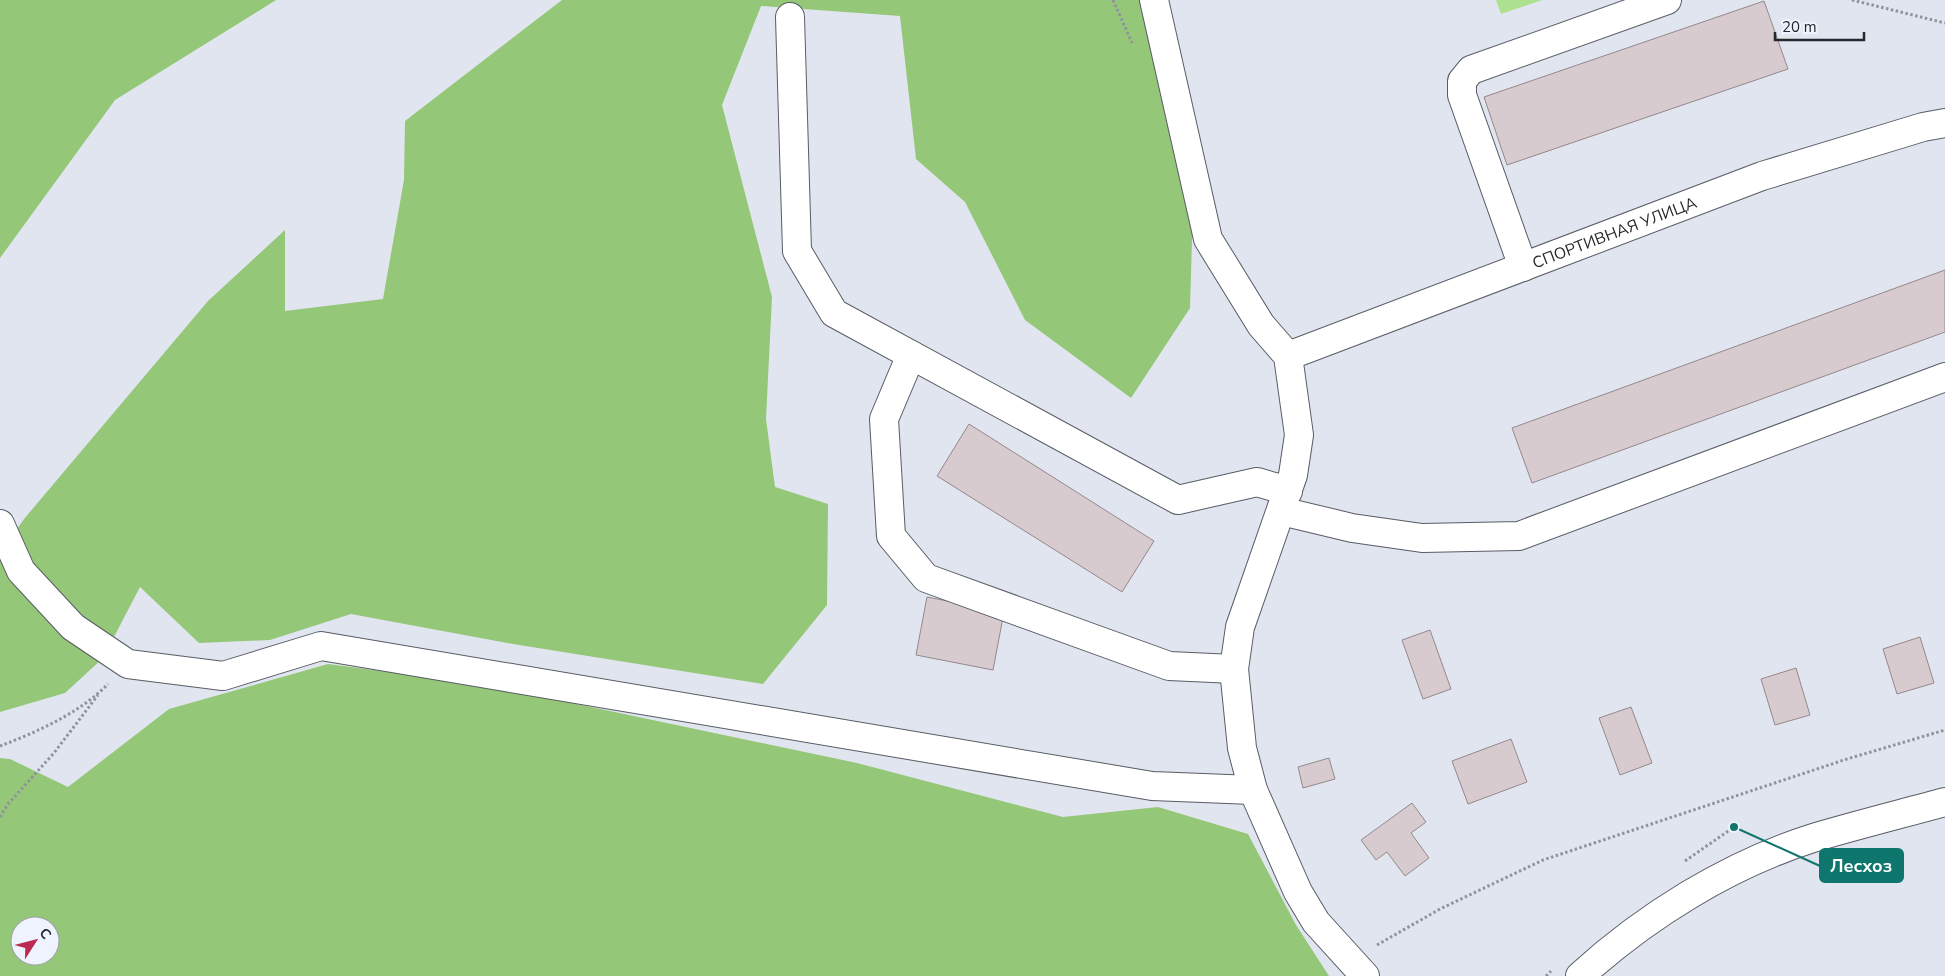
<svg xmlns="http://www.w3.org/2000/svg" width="1945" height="976" font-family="'Nunito Sans',sans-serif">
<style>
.green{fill:#ace190}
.forest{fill:#94c777;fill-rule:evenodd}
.building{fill:#d8cbcf;stroke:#94888b}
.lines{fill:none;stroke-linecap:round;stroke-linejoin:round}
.minor-casing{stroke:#585c65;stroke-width:30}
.path{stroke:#8f939a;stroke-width:3;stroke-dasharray:2.5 2.5;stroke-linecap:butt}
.minor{stroke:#fff;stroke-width:28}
.labels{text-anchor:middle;stroke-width:4;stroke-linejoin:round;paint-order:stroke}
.street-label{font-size:16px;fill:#26282c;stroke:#eef3fd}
.leader{fill:none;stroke:#0f766e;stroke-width:2}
.callout-dot{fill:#0f766e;stroke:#eef3fd;stroke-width:2}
.callout{fill:#0f766e;stroke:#0f766e;stroke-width:2}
.callout-label{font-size:18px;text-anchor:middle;font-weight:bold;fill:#fff}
</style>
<rect width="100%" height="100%" fill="#e1e5f0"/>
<path class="green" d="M 1496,0 L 1542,0 L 1501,14 Z"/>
<path class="forest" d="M 0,0 L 276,0 L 115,100 L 0,258 Z
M 562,0 L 1143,0 L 1194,172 L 1190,308 L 1131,398 L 1025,320 L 965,202 L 916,159 L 900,16 L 761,6 L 722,105 L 772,297 L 766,419 L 775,487 L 828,504 L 827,605 L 763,684 L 513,644 L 351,614 L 270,640 L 199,643 L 140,587 L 103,658 L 65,693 L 0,712 L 0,553 L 24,519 L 208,301 L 285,230 L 285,311 L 383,299 L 404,180 L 405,121 Z
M 328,664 L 487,685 L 857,763 L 1063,817 L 1158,807 L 1248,834 L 1296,925 L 1329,976 L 0,976 L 0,758 L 10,759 L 68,787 L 169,709 ZM 20,926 L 50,926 L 50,956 L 20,956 Z"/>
<path class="building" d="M 1764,1 L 1788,69 L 1507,165 L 1484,97 Z
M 1945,270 L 1945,332 L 1532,483 L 1512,428 Z
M 969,424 L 1154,541 L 1122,592 L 937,476 Z
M 927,597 L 1004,612 L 993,670 L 916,655 Z
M 1430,630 L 1451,689 L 1423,699 L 1402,640 Z
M 1920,637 L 1934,683 L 1897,694 L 1883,649 Z
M 1796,668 L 1810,715 L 1775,725 L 1761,679 Z
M 1631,707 L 1652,763 L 1620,775 L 1599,718 Z
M 1511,739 L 1527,782 L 1468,804 L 1452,761 Z
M 1329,758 L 1335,779 L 1303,788 L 1298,767 Z
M 1412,803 L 1426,822 L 1411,833 L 1429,858 L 1405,876 L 1387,852 L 1376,860 L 1361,840 Z"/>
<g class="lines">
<g class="minor-casing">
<g id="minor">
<path d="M 1154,0 L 1208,239 L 1261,325 L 1288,356 L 1299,435 L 1293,475 L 1240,627 L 1234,669 L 1242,748 L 1253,790 L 1298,892 L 1316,922 L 1365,976"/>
<path d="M 790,17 L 797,251 L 834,313 L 1178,500 L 1257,482 L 1288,491"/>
<path d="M 1523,267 L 1462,95 L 1462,81 L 1471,70 L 1667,0"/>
<path d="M 911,355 L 884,419 L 891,536 L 926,578 L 1169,666 L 1234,669"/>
<path id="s1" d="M 1288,356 L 1762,176 L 1923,127 L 1945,123"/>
<path d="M 1281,511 L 1352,528 L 1422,538 L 1519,536 L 1945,377"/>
<path d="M 0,524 L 21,571 L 73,627 L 128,664 L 223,676 L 321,646 L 1152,786 L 1253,790"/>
<path d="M 1580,976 C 1646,916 1728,865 1813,838 C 1857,825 1901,814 1945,802"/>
</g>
</g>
<path class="path" d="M 1113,0 L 1132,43
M 1852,0 L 1945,23
M 0,746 C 37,732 80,713 108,684
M 0,817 L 8,804 L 54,753 L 98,695
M 1685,861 L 1734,827
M 1377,945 L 1440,909 L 1543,860 L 1847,759 L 1945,730
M 1546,976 L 1551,971"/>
<use href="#minor" class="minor"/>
</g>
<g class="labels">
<g class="street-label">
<text dy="6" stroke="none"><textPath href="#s1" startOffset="349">СПОРТИВНАЯ УЛИЦА</textPath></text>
</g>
</g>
<path class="leader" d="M1734 827L1820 866"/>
<circle class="callout-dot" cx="1734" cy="827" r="5"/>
<rect class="callout" x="1820" y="849" width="83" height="33" rx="5"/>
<g class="callout-label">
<text x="1861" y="872">Лесхоз</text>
</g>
<g transform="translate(35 941) rotate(54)"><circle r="24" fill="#eef3fd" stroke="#9ea2a9"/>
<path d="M0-4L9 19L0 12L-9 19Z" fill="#bb2a51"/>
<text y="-8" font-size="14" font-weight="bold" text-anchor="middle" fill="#26282c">С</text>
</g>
<path d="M1775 32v8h89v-8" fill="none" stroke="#26282c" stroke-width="2.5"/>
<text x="1782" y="32" font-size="15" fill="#26282c" stroke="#eef3fd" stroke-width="4" paint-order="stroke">20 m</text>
</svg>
